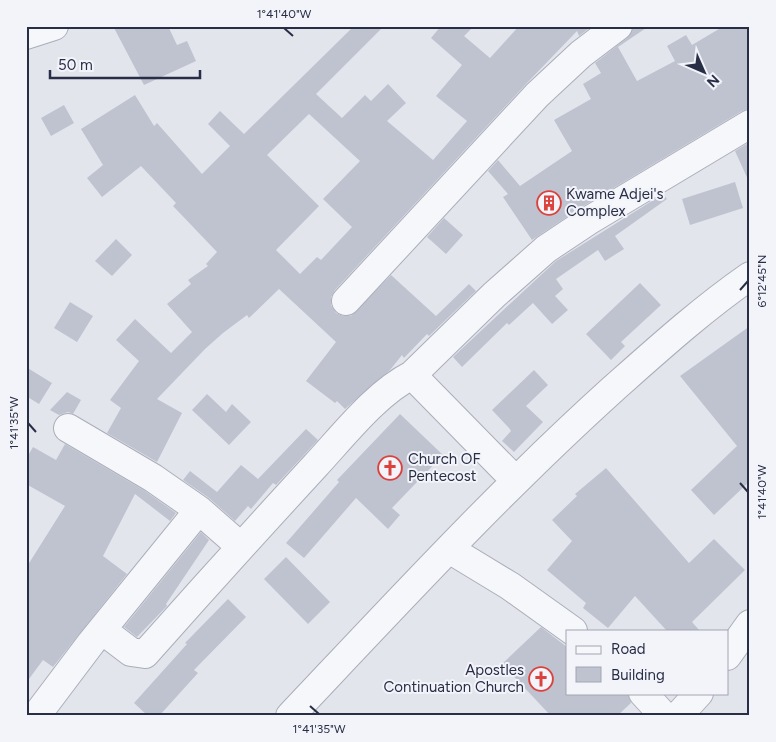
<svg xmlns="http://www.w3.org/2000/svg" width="776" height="742" font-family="Figtree,sans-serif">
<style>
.building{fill:#bfc3d0;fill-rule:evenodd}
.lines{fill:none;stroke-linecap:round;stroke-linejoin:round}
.minor-casing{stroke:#abaeba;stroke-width:30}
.minor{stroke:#f6f7fa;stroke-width:28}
.ticks{fill:none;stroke:#292e47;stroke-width:2}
.labels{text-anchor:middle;stroke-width:4;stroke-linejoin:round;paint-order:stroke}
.poi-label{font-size:15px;fill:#292e47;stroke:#f3f4f9;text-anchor:start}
.neatline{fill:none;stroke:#292e47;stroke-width:2}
.ticks-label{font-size:12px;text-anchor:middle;fill:#292e47}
</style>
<rect width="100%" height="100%" fill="#e3e5ec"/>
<path class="building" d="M 113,26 L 168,26 L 177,45 L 187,41 L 196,61 L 144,85 Z
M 354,26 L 384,26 L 316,94 L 342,118 L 365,95 L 371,101 L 388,84 L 406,103 L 387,121 L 433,160 L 467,121 L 436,96 L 462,65 L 431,38 L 441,26 L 474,26 L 464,36 L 490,58 L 519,26 L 592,26 L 579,36 L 577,31 L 526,84 L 335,290 L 331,297 L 331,305 L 336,313 L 343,316 L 351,316 L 391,275 L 436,316 L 469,284 L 476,291 L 429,336 L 427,334 L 404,358 L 402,355 L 390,370 L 345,409 L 337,401 L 335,403 L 306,381 L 336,342 L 279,289 L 249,318 L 247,315 L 223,333 L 205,349 L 157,399 L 182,413 L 157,462 L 107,433 L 121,408 L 110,400 L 139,361 L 116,340 L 135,319 L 171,353 L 192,332 L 167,304 L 191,284 L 188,280 L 208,266 L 206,264 L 217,252 L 173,206 L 176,203 L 141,166 L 102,197 L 87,178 L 103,165 L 81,129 L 135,95 L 154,126 L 157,123 L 202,174 L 230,146 L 208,124 L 220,111 L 244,134 ZM 309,114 L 360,161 L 323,199 L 352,227 L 321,260 L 317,257 L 300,274 L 276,250 L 319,206 L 267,155 Z
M 633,26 L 649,26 L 618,47 L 637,81 L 675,61 L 667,46 L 686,35 L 692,45 L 724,26 L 750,26 L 750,108 L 742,111 L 580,208 L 532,240 L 503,197 L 508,194 L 488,171 L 498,160 L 520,186 L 572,151 L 554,120 L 591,99 L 583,84 L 601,73 L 595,63 L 627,38 Z
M 64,105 L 74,123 L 51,136 L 41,118 Z
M 750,142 L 750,184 L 735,151 Z
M 735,182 L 743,208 L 690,225 L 682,199 Z
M 663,194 L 667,199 L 615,236 L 624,249 L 605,261 L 598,250 L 556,279 L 563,289 L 555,296 L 568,310 L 552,324 L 533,303 L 509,325 L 507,323 L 462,367 L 453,357 L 556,261 Z
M 444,218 L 463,235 L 446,254 L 427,237 Z
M 116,239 L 132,255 L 112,276 L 95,261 Z
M 640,283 L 661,305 L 621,342 L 625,346 L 611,360 L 586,334 Z
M 70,302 L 93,316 L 77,342 L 54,328 Z
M 750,326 L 750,481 L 714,515 L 691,490 L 737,446 L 680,376 Z
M 26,367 L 52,383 L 39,404 L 26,396 Z
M 534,370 L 548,385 L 526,406 L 543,422 L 514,452 L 502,441 L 511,431 L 509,428 L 492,410 Z
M 67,392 L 81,400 L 73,414 L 68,412 L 59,415 L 50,410 Z
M 207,394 L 226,412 L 232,404 L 251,422 L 229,445 L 192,410 Z
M 400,414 L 443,455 L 392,508 L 400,515 L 388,529 L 356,498 L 304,558 L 286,543 L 339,482 L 337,480 Z
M 306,429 L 318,440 L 276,485 L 273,483 L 251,509 L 248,506 L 235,521 L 209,498 L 183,480 L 190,471 L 217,492 L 241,465 L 258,479 Z
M 65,444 L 145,491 L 176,513 L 170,521 L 135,494 L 103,556 L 127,574 L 53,667 L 43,660 L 26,683 L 26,568 L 65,506 L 26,484 L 26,459 L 33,447 L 56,460 Z
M 606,468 L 689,563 L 714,539 L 745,570 L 692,622 L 700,631 L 667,631 L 635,596 L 608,628 L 583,608 L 586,603 L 547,570 L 572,541 L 552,520 L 577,496 L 575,494 Z
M 201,532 L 209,540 L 166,604 L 167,606 L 137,637 L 124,627 Z
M 286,557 L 330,602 L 308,624 L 264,579 Z
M 228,599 L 246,617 L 194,670 L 198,673 L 159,716 L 148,716 L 134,703 L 187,644 L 185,643 Z
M 541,627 L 567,647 L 567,693 L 628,693 L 631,703 L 617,716 L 551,716 L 502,664 Z"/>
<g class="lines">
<g class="minor-casing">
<path id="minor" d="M 26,35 L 54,26
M 346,301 L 537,95 L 581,54 L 618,26
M 412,375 L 516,481
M 68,428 L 153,478 L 199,510 L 240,546
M 449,549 L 510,586 L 573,631
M 102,630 L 131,652 L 145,654 C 201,591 258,528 315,466 C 343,436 376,393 412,375 L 494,295 L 546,249 L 588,221 L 750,124
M 727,656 L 750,624
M 643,693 L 664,716
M 36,716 L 91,643 L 199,510
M 290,716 C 395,605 499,492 613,389 C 657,350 701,310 750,276
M 678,716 L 699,693"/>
</g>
<use href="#minor" class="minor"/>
</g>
<path class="ticks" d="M 284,28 L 293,36M 740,290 L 748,281M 28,423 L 36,432M 740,483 L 748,492M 310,706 L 319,714"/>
<defs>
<g id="building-ring" transform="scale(1.25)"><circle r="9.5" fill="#f3f4f9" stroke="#dc423d" stroke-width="1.5"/><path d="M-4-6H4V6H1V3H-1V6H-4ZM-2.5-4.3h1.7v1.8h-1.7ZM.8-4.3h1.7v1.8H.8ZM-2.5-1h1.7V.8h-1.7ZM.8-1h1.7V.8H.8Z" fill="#dc423d"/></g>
<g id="church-ring" transform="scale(1.25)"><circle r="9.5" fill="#f3f4f9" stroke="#dc423d" stroke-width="1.5"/><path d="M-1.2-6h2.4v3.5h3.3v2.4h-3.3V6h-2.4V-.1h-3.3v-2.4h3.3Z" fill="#dc423d"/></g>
</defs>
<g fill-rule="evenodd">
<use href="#building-ring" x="549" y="203"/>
<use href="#church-ring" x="390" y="468"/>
<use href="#church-ring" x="541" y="679"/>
</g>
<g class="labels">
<g class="poi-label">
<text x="566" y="199">Kwame Adjei's<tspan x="566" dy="17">Complex</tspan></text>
<text x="408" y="464">Church OF<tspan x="408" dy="17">Pentecost</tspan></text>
<text x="524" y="675" text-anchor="end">Apostles<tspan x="524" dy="17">Continuation Church</tspan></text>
</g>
</g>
<rect width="776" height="742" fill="none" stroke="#f3f4f9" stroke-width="55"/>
<rect x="566" y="630" width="162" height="65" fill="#f3f4f9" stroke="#a2a5b2"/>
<rect x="576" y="646" width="25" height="8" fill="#f6f7fa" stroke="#a2a5b2"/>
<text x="611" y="654" font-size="15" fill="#292e47">Road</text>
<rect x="576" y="667" width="25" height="15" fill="#bfc3d0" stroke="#a2a5b2"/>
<text x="611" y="680" font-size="15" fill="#292e47">Building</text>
<g transform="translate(704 72) rotate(135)" stroke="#f3f4f9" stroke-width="4" paint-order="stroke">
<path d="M0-4L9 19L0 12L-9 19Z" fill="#292e47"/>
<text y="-8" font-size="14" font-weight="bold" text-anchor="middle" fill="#292e47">N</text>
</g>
<path d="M50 70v8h150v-8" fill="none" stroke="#292e47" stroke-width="2.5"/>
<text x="58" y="70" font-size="15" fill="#292e47" stroke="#f3f4f9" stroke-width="4" paint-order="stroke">50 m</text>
<rect x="28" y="28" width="720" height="686" class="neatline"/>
<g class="ticks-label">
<text x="284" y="18">1°41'40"W</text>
<text transform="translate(762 281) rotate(-90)" y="4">6°12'45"N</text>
<text transform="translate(14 423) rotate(-90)" y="4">1°41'35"W</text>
<text transform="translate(762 492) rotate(-90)" y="4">1°41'40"W</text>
<text x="319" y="733">1°41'35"W</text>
</g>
</svg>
